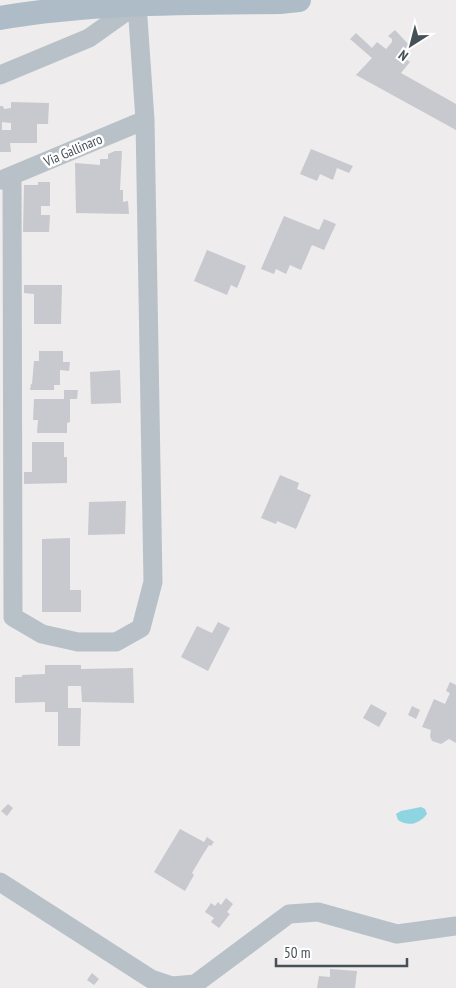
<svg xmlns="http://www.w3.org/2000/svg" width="456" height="988" font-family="'PT Sans Narrow',sans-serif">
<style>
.water{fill:#8fd4e1}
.building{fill:#c7c9ce;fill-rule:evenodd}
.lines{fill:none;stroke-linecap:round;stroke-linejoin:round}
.minor{stroke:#b8c1c7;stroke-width:19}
.major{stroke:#aebcc8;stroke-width:24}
.labels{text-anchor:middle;stroke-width:5;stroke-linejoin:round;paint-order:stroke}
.street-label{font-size:14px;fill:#465057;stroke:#fff}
</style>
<rect width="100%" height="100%" fill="#eeecec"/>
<path class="water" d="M 421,807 L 425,809 L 427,814 C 419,824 409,827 398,820 L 396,814 L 401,811 Z"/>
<path class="building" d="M 395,30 L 409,45 L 399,54 L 410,62 L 401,73 L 456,104 L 456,130 L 356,75 L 372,58 L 350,39 L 356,33 L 372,48 L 377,42 L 386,49 L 392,42 L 392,39 L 388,36 Z
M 11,102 L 49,103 L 48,124 L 37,124 L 37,143 L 10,143 L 11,152 L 0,152 L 0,106 L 3,106 L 4,109 L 11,108 ZM 2,122 L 11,123 L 11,130 L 2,130 Z
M 311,149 L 353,166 L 349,173 L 337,168 L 333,180 L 320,174 L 317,181 L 300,174 Z
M 115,151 L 122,151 L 120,190 L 123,190 L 123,202 L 128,201 L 129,214 L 76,213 L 75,163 L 100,165 L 100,159 L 108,159 L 108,154 Z
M 38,182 L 50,182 L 50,206 L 41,206 L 41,215 L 50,215 L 49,232 L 23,232 L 24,185 L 38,185 Z
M 284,216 L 319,230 L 324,219 L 336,224 L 324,250 L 312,245 L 301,270 L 290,265 L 286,274 L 276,269 L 274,274 L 261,269 Z
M 207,250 L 246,266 L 237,288 L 231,285 L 227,295 L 194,281 Z
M 24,285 L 62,285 L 61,324 L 34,324 L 34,294 L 24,293 Z
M 39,351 L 63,351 L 63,362 L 70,362 L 69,371 L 60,370 L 60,385 L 54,385 L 54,390 L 30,390 L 31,384 L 32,384 L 34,361 L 39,361 Z
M 120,370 L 121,403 L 91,404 L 90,372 Z
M 64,390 L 78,390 L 77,399 L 70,399 L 70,422 L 67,423 L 67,433 L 37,433 L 38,420 L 33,420 L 34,399 L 64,399 Z
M 32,442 L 64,442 L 64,457 L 67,457 L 67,483 L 24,484 L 24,472 L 32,472 Z
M 280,475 L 299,483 L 297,489 L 311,495 L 296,529 L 277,521 L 276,524 L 261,518 Z
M 126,501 L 125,534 L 88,535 L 89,502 Z
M 70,538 L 70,590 L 81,590 L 81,612 L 42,612 L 42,539 Z
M 218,622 L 230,628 L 208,671 L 181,657 L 197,626 L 212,633 Z
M 45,665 L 81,665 L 81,669 L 133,668 L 134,703 L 82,702 L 81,686 L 68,686 L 68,708 L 81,708 L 80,746 L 58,746 L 58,712 L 45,712 L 45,702 L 15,703 L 15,677 L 22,677 L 22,675 L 45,674 Z
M 450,682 L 456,685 L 456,743 L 449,739 L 441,744 L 432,741 L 430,736 L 431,730 L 422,727 L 434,699 L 445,704 L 450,693 L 446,691 Z
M 371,704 L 387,713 L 379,727 L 363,718 Z
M 412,706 L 420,710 L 416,719 L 408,715 Z
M 8,804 L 13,808 L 7,816 L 1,811 Z
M 180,829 L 204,842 L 207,837 L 214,842 L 211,846 L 209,845 L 202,856 L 192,873 L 194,875 L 185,891 L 154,872 Z
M 226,898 L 233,904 L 227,912 L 230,914 L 219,928 L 211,922 L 214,918 L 205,912 L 211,903 L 215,906 L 218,902 L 221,905 Z
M 330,969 L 357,971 L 355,988 L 317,988 L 319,976 L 330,977 Z
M 92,973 L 99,979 L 94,985 L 87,980 Z"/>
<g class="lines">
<path class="minor" d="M 0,75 L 89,38 L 137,4
M 12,176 L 13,617
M 1,180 L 145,120
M 13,617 L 42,634 L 78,642 L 116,642 L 141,628 L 153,582 L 145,120 L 137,4
M 0,882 L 151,979 L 172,986 L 195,984 L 289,914 L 318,912 L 397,934 L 456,926"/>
<path class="major" d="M 0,18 C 92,2 187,3 280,2 L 299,0"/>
</g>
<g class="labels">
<g class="street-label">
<text transform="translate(73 150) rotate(-23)" y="5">Via Gallinaro</text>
</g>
</g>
<g transform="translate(411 45) rotate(216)" stroke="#ffffff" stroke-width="4" paint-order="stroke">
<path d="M0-4L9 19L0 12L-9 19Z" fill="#465057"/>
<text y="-8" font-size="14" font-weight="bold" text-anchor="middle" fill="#465057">N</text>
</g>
<path d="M276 958v8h131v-8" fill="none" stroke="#465057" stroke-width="2.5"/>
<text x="284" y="958" font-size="15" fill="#465057" stroke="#ffffff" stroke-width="4" paint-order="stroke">50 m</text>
</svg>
